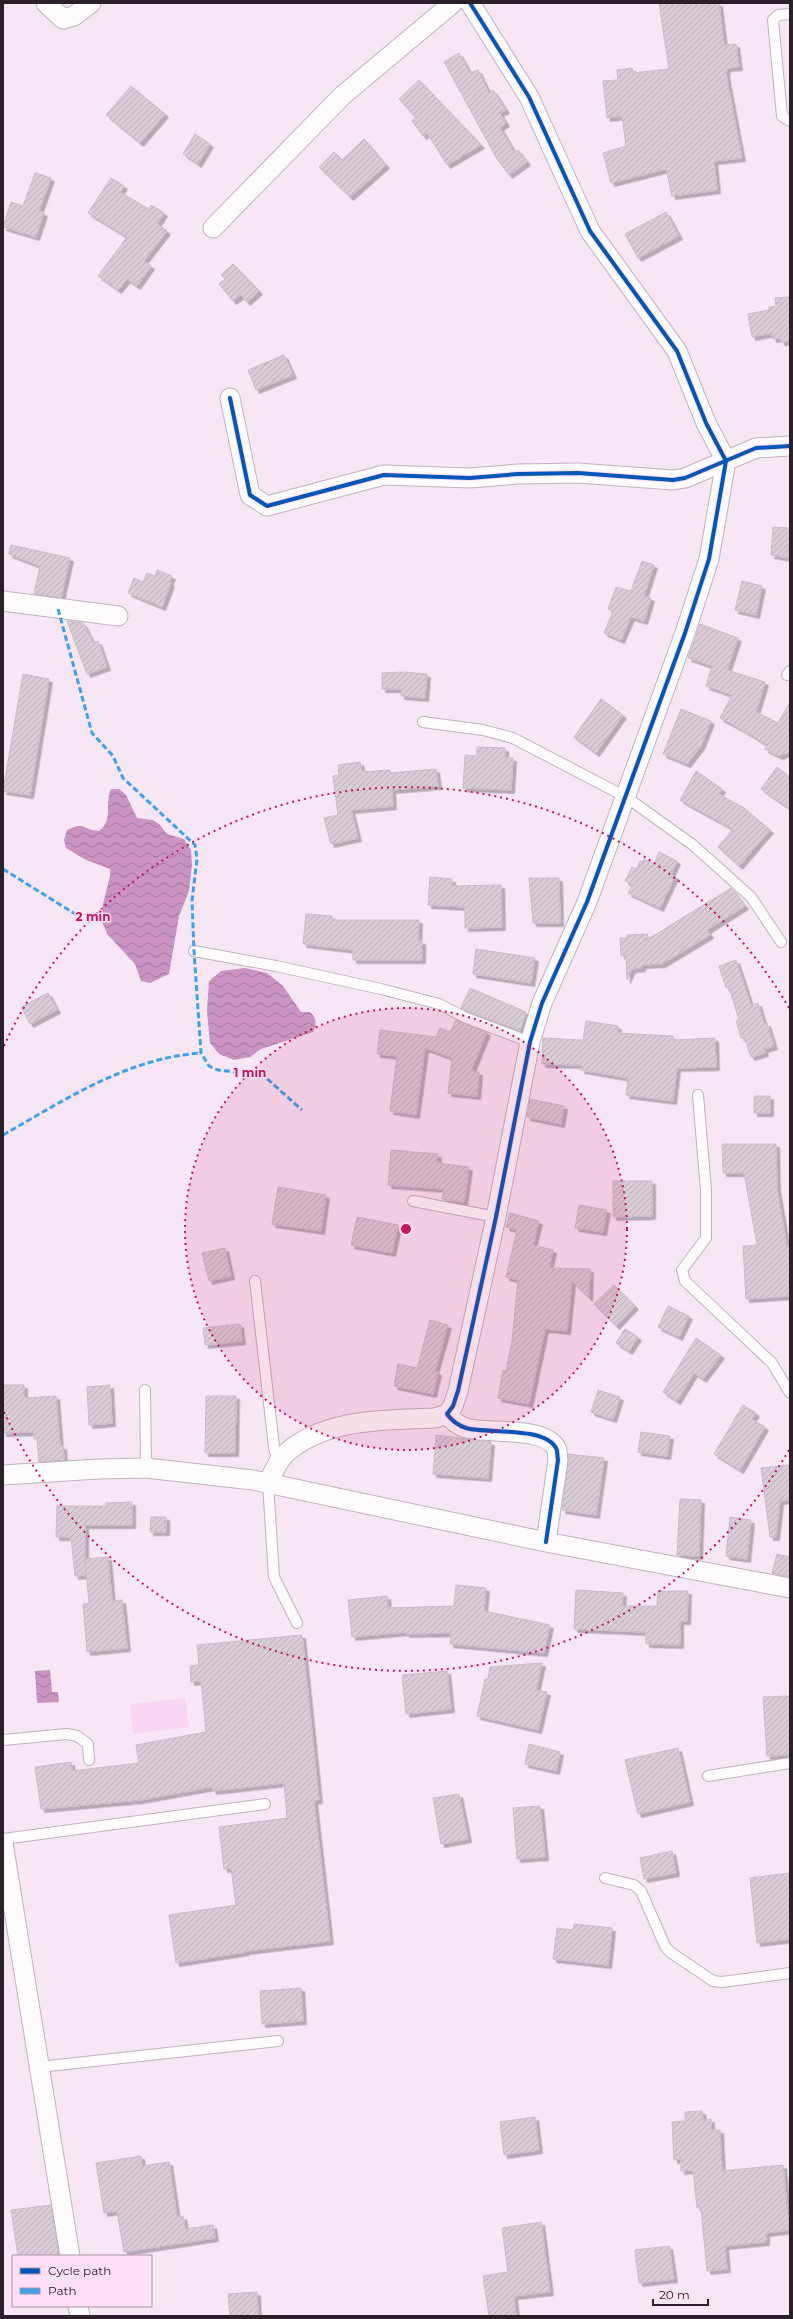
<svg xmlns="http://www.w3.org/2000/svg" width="793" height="2319" font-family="Montserrat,sans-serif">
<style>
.garden{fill:#f8d5f1}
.water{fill:url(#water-waves)}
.building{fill:url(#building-hatch);stroke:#c9bcc6;filter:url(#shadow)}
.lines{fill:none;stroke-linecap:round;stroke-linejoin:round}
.service-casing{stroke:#c0b3be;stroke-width:12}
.minor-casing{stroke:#c0b3be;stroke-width:21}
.service{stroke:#fefbfd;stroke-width:10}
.minor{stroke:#fefbfd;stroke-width:19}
.quiet{stroke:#3ea2eb;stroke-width:3;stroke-dasharray:6 3;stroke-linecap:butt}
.cycleway-casing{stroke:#fedff8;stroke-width:6}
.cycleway{stroke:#0057b8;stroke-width:4}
.ring{fill:none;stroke:#c2185b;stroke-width:2;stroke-dasharray:2 4}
.centre{fill:#c2185b;stroke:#fedff8;stroke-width:2}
.ring-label{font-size:12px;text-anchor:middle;font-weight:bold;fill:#c2185b;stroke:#fedff8;stroke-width:3;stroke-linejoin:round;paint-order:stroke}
</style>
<defs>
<pattern id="water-waves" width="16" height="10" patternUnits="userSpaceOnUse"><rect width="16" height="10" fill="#ca93c1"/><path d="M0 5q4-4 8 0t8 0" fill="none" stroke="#a4789d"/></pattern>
<pattern id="building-hatch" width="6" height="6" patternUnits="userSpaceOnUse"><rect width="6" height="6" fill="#d9ccd7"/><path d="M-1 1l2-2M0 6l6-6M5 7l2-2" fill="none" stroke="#baafb9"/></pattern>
<filter id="shadow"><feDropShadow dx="3.5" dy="3.5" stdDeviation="0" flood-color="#0004"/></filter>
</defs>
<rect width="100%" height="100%" fill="#f7e6f4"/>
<path class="garden" d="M 185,1698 L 189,1727 L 133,1734 L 130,1704 Z"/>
<path class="water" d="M 111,789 L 119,789 L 126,795 L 137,818 L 153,820 L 160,825 L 167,834 L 184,839 L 191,850 L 192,865 L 189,891 L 179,916 L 169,974 L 150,983 L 141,981 L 135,964 L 107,934 L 100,916 L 110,876 L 110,869 L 86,860 L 66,848 L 64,840 L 67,830 C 87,821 82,830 99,831 C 114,820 104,804 111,789 Z
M 245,968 L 267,973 L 283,986 L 301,1012 L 310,1012 C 317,1019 317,1024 313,1032 L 261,1049 L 250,1057 L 234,1060 L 219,1054 L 210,1043 L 207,1011 L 209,981 L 221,971 Z
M 50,1670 L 52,1692 L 58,1692 L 59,1702 L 37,1703 L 35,1671 Z"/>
<path class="building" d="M 659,3 L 719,3 L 724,45 L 736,44 L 739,67 L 727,68 L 726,74 L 742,158 L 714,161 L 717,190 L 672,196 L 666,169 L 611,183 L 603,153 L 626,146 L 622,116 L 607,118 L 603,81 L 618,80 L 617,70 L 632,68 L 633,73 L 669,69 Z
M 459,53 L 470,73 L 478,70 L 489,93 L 493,90 L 506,110 L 500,113 L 506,123 L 500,127 L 514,152 L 518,150 L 527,162 L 509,175 L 497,159 L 444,62 Z
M 419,80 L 481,145 L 447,165 L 427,133 L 423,136 L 412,121 L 416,118 L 399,99 Z
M 131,86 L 165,114 L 140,143 L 106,115 Z
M 195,134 L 210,144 L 198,164 L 183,154 Z
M 364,139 L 386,165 L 350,197 L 319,167 L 334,152 L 342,160 Z
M 35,173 L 51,178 L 39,211 L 44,213 L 36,237 L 3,227 L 11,202 L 23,206 Z
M 111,178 L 124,186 L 120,192 L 149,209 L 151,205 L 164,213 L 157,224 L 167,231 L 144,261 L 151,266 L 137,286 L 127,279 L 118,290 L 98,276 L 127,237 L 88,213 Z
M 666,212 L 679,236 L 638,258 L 625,234 Z
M 233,264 L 259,291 L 247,302 L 241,295 L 233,301 L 219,284 L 225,279 L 221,275 Z
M 790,297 L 790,341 L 781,342 L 781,338 L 773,339 L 772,333 L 752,337 L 748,314 L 769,310 L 769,307 L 776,306 L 775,298 Z
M 284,355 L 293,375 L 256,390 L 248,370 Z
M 773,527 L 790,528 L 788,558 L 771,555 Z
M 11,545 L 70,558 L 61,598 L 34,594 L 40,566 L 9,554 Z
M 642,561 L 654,565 L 644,596 L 651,598 L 644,621 L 631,617 L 621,640 L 604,633 L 613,611 L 608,609 L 616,587 L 631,591 Z
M 157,570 L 172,576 L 169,583 L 171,583 L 162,607 L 128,593 L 134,578 L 143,582 L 147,573 L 155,576 Z
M 742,581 L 762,586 L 756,615 L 735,610 Z
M 67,621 L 83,623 L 93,643 L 98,641 L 107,667 L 87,674 Z
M 700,624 L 738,638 L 727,670 L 765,682 L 756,712 L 778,723 L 790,702 L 790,752 L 779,756 L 765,749 L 767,745 L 741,729 L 720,718 L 732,695 L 706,686 L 712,666 L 688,658 Z
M 403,672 L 427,674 L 425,698 L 401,696 L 402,689 L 382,689 L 382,673 Z
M 23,674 L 49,679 L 30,795 L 3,791 Z
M 601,699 L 623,715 L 596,753 L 574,737 Z
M 681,709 L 711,721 L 701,746 L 687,764 L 663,754 Z
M 477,747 L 505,748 L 505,758 L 513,758 L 511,790 L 463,788 L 465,755 L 477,756 Z
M 360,762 L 362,772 L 390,770 L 390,773 L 436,769 L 438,786 L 392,790 L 393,806 L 351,810 L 358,838 L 331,844 L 324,818 L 338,815 L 333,776 L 339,775 L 338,765 Z
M 777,767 L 790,777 L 790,809 L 761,789 Z
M 696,771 L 722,789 L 719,794 L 744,808 L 770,830 L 739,866 L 718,847 L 733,829 L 680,800 Z
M 659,852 L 677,861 L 671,874 L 675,876 L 660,908 L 628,893 L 632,885 L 625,881 L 632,867 L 637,869 L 640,861 L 643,862 L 644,859 L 654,864 Z
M 430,877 L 452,879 L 452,886 L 501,885 L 502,927 L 465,928 L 465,907 L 428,905 Z
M 529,878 L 559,878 L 560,923 L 533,923 Z
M 731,888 L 745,906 L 707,930 L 710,935 L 662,964 L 642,965 L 642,968 L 632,969 L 627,980 L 626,955 L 621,956 L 620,938 L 627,938 L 627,935 L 648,934 L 645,941 Z
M 306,914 L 332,916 L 332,920 L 419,920 L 418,941 L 422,941 L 422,960 L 353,960 L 353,950 L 303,944 Z
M 476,949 L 535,958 L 531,983 L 473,974 Z
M 736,960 L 751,1005 L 758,1003 L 764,1024 L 767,1023 L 774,1046 L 764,1049 L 765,1053 L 751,1057 L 744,1037 L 741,1038 L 736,1021 L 739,1020 L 729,987 L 726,988 L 719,966 Z
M 470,988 L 526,1012 L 520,1031 L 461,1008 Z
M 48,993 L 57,1010 L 30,1024 L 21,1007 Z
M 456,1020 L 487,1032 L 471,1071 L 479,1072 L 477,1096 L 448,1093 L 452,1058 L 425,1048 L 416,1115 L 390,1111 L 397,1056 L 377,1054 L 380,1030 L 436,1037 L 440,1028 L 450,1032 Z
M 586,1021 L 618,1026 L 617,1033 L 673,1036 L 673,1040 L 715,1038 L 716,1067 L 677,1068 L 673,1101 L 626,1095 L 628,1078 L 581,1070 L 582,1065 L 542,1064 L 543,1038 L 583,1040 Z
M 754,1096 L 770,1096 L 770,1113 L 754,1113 Z
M 530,1099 L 564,1106 L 561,1124 L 527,1117 Z
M 722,1144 L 776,1144 L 777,1188 L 787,1247 L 790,1246 L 790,1296 L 746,1299 L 743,1246 L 757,1245 L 744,1173 L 723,1173 Z
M 391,1150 L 438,1154 L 437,1163 L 469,1167 L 464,1202 L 442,1199 L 444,1189 L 388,1185 Z
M 613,1181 L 652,1181 L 652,1216 L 613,1217 Z
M 278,1187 L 326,1195 L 321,1231 L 272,1224 Z
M 579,1205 L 607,1210 L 603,1232 L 575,1228 Z
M 510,1213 L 539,1221 L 533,1245 L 553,1250 L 549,1268 L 590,1269 L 589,1298 L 572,1281 L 567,1331 L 545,1329 L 529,1404 L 498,1398 L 503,1370 L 506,1371 L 512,1341 L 518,1280 L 506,1277 L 517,1230 L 506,1227 Z
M 357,1217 L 398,1225 L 392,1253 L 351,1245 Z
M 225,1248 L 231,1276 L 209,1281 L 202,1253 Z
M 614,1285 L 635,1306 L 616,1326 L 594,1304 Z
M 668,1306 L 689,1316 L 679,1337 L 658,1327 Z
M 430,1320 L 448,1325 L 435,1371 L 438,1372 L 433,1394 L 394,1386 L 398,1364 L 417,1368 Z
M 240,1324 L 242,1341 L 205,1345 L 203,1328 Z
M 625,1329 L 638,1337 L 629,1351 L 616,1343 Z
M 696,1338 L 721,1355 L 703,1379 L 694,1373 L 677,1401 L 663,1392 Z
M 3,1385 L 24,1385 L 24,1398 L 56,1396 L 60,1446 L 63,1446 L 64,1460 L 39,1462 L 37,1439 L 34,1439 L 34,1432 L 3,1433 Z
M 110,1385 L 112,1423 L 89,1425 L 87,1387 Z
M 598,1390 L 620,1397 L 613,1419 L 591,1412 Z
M 206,1396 L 236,1396 L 235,1453 L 205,1453 Z
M 743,1405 L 756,1413 L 752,1419 L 765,1427 L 740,1470 L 714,1454 Z
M 641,1432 L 670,1436 L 667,1456 L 638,1452 Z
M 436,1435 L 491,1442 L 488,1478 L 433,1474 Z
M 568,1454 L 604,1458 L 596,1515 L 562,1510 Z
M 790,1465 L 790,1500 L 780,1501 L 776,1537 L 770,1537 L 761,1468 Z
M 680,1499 L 701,1500 L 699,1556 L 677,1555 Z
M 132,1502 L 132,1525 L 85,1525 L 85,1575 L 75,1576 L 71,1537 L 56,1537 L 57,1506 L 106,1506 L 106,1503 Z
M 151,1517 L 166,1517 L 166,1532 L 150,1532 Z
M 730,1517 L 751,1520 L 747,1559 L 726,1556 Z
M 777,1554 L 790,1557 L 790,1577 L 772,1573 Z
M 108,1557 L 112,1601 L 122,1600 L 127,1648 L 87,1652 L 83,1604 L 89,1603 L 85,1559 Z
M 456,1585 L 486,1588 L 484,1611 L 550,1625 L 544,1653 L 450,1644 L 451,1633 L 406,1634 L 406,1632 L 352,1637 L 348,1600 L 387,1596 L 388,1608 L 454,1606 Z
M 576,1590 L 623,1593 L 622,1606 L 657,1606 L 658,1591 L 688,1591 L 687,1621 L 680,1621 L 680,1645 L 646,1644 L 646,1632 L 574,1629 Z
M 302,1635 L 319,1800 L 314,1801 L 330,1941 L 246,1951 L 246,1952 L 176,1963 L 169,1915 L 236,1905 L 231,1868 L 224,1869 L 219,1827 L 287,1818 L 284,1783 L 213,1791 L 212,1787 L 140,1800 L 41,1809 L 35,1767 L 71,1762 L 72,1771 L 139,1763 L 136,1745 L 206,1732 L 201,1681 L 191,1682 L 190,1666 L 199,1665 L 197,1645 Z
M 542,1663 L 536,1690 L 547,1692 L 538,1730 L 477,1716 L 485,1679 L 488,1679 L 490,1667 Z
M 447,1671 L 451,1709 L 406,1714 L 402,1675 Z
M 789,1696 L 790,1755 L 767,1756 L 763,1697 Z
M 529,1744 L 560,1752 L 556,1771 L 525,1764 Z
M 678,1748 L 690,1802 L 638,1814 L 625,1760 Z
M 459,1794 L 468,1839 L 441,1844 L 433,1798 Z
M 540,1806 L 545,1857 L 517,1859 L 513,1808 Z
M 672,1851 L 676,1873 L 644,1879 L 640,1858 Z
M 790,1873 L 790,1939 L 757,1943 L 750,1878 Z
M 574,1924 L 612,1928 L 608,1965 L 553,1959 L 557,1928 L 573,1930 Z
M 301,1988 L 303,2021 L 262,2024 L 260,1991 Z
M 702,2111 L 703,2120 L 711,2119 L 711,2130 L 720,2130 L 722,2171 L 783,2165 L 789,2230 L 766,2233 L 766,2242 L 725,2246 L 727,2269 L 707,2271 L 701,2208 L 697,2208 L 693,2170 L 681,2171 L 681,2159 L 674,2160 L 672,2122 L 685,2121 L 685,2112 Z
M 535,2117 L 539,2150 L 504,2155 L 500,2122 Z
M 141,2156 L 142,2166 L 169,2162 L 177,2217 L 183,2216 L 185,2229 L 213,2225 L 215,2238 L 124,2252 L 117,2211 L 104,2213 L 96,2163 Z
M 51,2205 L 59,2256 L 18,2256 L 11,2210 Z
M 541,2222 L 550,2292 L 514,2296 L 516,2316 L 489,2316 L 483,2276 L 508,2272 L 502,2228 Z
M 669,2246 L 674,2279 L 639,2283 L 635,2250 Z
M 257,2292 L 258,2316 L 230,2316 L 228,2294 Z"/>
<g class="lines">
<g class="service-casing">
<path id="service" d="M 790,14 L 778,15 L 773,20 L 782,116 L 790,121
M 787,675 L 790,671
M 423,722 L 483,730 L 513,738 L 626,797 L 693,845 L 751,897 L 781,942
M 194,951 L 276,966 L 381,989 L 439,1004 L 464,1017 L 530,1042
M 698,1095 L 706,1191 L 706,1238 L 682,1270 L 685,1281 L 772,1363 L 790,1393
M 413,1201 L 496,1217
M 255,1281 L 274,1447 L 275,1452 L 283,1457
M 145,1390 L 146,1468
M 268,1483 L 274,1577 L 297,1623
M 3,1740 L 67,1734 L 77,1736 L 88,1744 L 89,1760
M 708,1776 L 790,1763
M 3,1839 L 265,1804
M 605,1878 L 634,1885 L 641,1891 L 665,1946 L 670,1952 L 713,1981 L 722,1982 L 790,1973
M 39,2067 L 278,2041"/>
</g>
<g class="minor-casing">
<path id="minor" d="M 46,3 L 63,19 L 74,16 L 91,3
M 470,3 L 529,97 L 590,231 L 677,351 L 706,423 L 726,461 L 709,559 L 685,633 L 587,902 L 542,1003 L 530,1042 L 496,1217 L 458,1391 L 453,1406 L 447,1414 C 452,1421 457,1425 466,1428 C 486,1434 544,1426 556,1448 C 558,1451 557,1456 558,1460 L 546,1542
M 213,228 L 343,95 L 453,3
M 230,398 L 250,495 L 267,506 L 384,475 L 470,478 L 518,474 L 578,473 L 673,480 L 685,478 L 756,448 L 790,446
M 3,601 L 118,616
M 3,1475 L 99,1469 L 146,1468 L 253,1480 L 546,1542 L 790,1588
M 268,1483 C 272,1475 277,1463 283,1456 C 321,1418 386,1420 435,1418 L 447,1414
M 3,1843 L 70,2256
M 78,2306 L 80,2316"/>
</g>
<use href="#service" class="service"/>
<use href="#minor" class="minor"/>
<path class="quiet" d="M 58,609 L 92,733 L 113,756 L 123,778 L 195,845 L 197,859 L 192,901 L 194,951 L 201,1053 L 209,1066 L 218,1070 L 263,1075 L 302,1110
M 3,869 L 80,917
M 3,1135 C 66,1099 128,1058 201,1053"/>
<g class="cycleway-casing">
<path id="cycleway" d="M 470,3 L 529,97 L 590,231 L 677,351 L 706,423 L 726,461 L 709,559 L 685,633 L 587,902 L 542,1003 L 530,1042 L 496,1217 L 458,1391 L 453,1406 L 447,1414 C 452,1421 457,1425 466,1428 C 486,1434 544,1426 556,1448 C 558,1451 557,1456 558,1460 L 546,1542
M 230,398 L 250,495 L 267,506 L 384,475 L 470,478 L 518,474 L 578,473 L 673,480 L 685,478 L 756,448 L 790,446"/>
</g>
<use href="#cycleway" class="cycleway"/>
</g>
<circle cx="406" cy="1229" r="221" fill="#c2185b" fill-opacity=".12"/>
<g class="ring">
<circle cx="406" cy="1229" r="221"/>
<path d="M789 1450A442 442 0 0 1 4 1412M4 1046A442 442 0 0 1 789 1008"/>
</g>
<circle cx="406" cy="1229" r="6" class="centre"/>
<g class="ring-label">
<text x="93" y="921">2 min</text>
<text x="250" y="1077">1 min</text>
</g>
<rect width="793" height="2319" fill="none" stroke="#2b2029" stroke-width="8"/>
<rect x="12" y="2255" width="140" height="52" fill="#fedff8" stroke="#aa93a5"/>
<rect x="20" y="2268" width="20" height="6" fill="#0057b8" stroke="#aa93a5"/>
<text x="48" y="2275" font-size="12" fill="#2b2029">Cycle path</text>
<rect x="20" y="2288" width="20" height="6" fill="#3ea2eb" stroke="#aa93a5"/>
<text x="48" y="2295" font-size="12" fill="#2b2029">Path</text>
<path d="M653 2299v6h55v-6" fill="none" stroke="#2b2029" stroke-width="2"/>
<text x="659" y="2299" font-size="12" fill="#2b2029" stroke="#fedff8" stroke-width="3" paint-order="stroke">20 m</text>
</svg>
